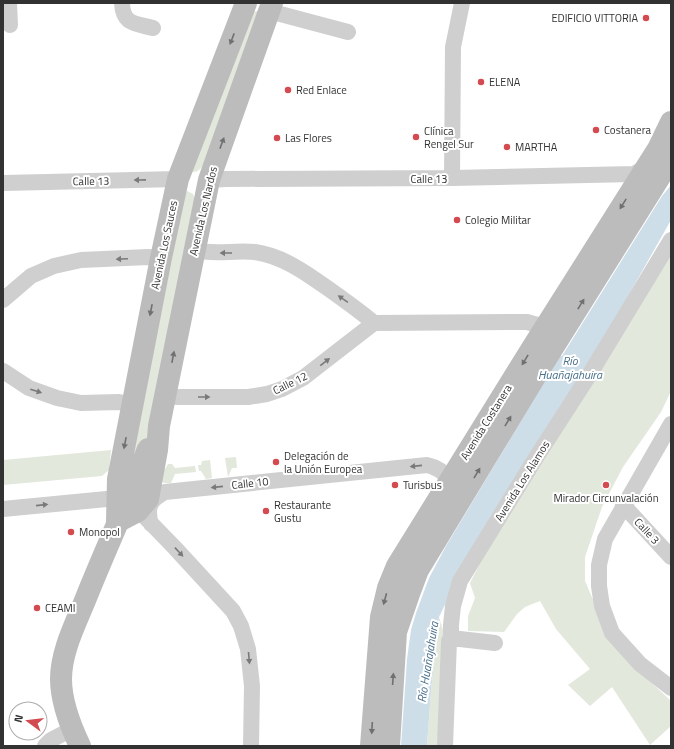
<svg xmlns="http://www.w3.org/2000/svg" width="674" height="749" font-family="'Titillium Web',sans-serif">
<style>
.green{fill:#e2e8dc}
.water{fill:#cedee8}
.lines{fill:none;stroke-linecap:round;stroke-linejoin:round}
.street{stroke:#cfcfcf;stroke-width:16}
.secondary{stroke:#bcbcbc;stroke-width:22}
.oneway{fill:#707070}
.oneway2{fill:#797979}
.poi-dot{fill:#d34a50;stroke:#fff;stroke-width:1.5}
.labels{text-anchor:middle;stroke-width:4;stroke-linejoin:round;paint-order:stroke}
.poi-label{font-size:11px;fill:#323232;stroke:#fff;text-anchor:start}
.street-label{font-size:11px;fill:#323232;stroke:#fff}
.water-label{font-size:12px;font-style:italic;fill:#48708c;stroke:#fff}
</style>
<rect width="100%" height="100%" fill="#fff"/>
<path class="green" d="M 263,9 L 205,163 C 202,167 199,172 193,172 L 192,171 L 254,12 Z
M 187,191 L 193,194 L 195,199 L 149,432 L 136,467 L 128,478 L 185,193 Z
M 671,243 L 671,391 L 661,412 L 623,467 L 602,507 L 585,557 L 585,581 L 610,639 L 623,656 L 671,701 L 671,726 L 650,745 L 612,687 L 590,706 L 568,685 L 590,669 L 556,629 L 540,601 L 525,607 L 517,614 L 504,632 L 468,631 L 468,616 L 475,598 L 470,583 L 484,555 Z
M 111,450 L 109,470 L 102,476 L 3,485 L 3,460 Z
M 236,457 L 237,468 L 232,468 L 228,477 L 225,458 Z
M 210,460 L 212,478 L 206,479 L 201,471 L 199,471 L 198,465 L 201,465 L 202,461 Z
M 168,464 L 172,464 L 175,468 L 195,466 L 196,472 L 175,474 L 171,483 L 164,483 L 159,480 L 160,468 L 165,469 Z
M 439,617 L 446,640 L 444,746 L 427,746 L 431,691 Z"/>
<path class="water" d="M 671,185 L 671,220 L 610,328 L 467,560 L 439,617 L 431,691 L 427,746 L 401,746 L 407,659 L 411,630 L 416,613 L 429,578 L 446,546 L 560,356 L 562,356 L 662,196 Z"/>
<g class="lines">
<path class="street" d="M 9,3 L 10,25
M 122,3 C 123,25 135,23 153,28
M 269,11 L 348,32
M 452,178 L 453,47 L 462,3
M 209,180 L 226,179 L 452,178 L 634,174 L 647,166
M 3,183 L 178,179
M 194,250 C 214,255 234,250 255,252 C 284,256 309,275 333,292 C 347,302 361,312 374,323
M 3,300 L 31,276 L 54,266 L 81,260 L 148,257 L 161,258
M 3,371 L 29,388 L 57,398 L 81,403 L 119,402 L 132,405
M 165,396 L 178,397 L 248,397 L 267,394 L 282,389 L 303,378 L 374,323 L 527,322 L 545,327
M 671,424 L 605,539 L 599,565 L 599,586 L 602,606 L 612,633 L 640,664 L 671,688
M 623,505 L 671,557
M 3,509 L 117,498
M 144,516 L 175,548 L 233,611 L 241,626 L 248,649 L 252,686 L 251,746
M 151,524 C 146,507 150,500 165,492 L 427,465 C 437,467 443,472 450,479
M 451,638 L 495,643
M 45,746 L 51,740 L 72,729
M 445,746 L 449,641 L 451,638 L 451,625 L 453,606 L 460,581 L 537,456 L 588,377 L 671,240"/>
<path class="secondary" d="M 117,522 L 138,511 L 148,499 L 157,450 L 159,426 L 209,180 L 272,3
M 117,522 L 118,479 L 161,258 L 178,179 L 246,3
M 80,746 C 70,725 61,702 61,679 C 61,651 76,623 86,598 C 106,548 129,499 148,449
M 371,746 L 381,617 L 388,588 L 397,566 L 534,345 L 658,149 L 671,122
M 389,746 L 396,632 L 409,594 L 418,570 L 544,362 L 671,159"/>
</g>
<defs><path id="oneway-solid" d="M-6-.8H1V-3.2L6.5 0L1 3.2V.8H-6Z"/></defs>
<g class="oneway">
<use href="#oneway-solid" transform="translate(232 39) rotate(111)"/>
<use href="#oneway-solid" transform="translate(222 143) rotate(-70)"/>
<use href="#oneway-solid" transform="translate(623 204) rotate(122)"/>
<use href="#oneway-solid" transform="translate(581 304) rotate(-58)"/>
<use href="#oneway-solid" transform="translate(151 310) rotate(101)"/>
<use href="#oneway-solid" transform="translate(173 357) rotate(-79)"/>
<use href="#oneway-solid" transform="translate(525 360) rotate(121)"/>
<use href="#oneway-solid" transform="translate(508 421) rotate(-59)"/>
<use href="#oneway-solid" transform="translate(125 443) rotate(101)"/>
<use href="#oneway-solid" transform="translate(477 473) rotate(-59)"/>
<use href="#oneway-solid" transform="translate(385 599) rotate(105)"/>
<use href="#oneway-solid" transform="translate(393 679) rotate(-86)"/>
<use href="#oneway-solid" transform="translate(372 728) rotate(93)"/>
</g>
<g class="oneway2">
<use href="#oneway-solid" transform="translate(140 180) rotate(179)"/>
<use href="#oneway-solid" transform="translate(226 253) rotate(180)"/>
<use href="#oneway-solid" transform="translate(122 259) rotate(177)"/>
<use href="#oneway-solid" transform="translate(343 299) rotate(-145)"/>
<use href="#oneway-solid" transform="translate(325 362) rotate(-38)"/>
<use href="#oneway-solid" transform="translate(36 391) rotate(18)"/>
<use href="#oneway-solid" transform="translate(204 397)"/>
<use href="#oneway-solid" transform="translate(416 466) rotate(174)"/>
<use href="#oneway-solid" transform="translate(217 487) rotate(174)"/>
<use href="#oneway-solid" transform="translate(42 505) rotate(-6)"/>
<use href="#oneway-solid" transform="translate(179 552) rotate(47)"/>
<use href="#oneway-solid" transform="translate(249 658) rotate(85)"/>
</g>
<g class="poi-dot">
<circle cx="646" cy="18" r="4"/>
<circle cx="481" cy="82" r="4"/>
<circle cx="288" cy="90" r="4"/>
<circle cx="596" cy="130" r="4"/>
<circle cx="416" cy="137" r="4"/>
<circle cx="277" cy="138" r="4"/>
<circle cx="507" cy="147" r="4"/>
<circle cx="457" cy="220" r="4"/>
<circle cx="276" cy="462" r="4"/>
<circle cx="395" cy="485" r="4"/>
<circle cx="606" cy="485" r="4"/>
<circle cx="266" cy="511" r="4"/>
<circle cx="71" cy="532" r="4"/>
<circle cx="37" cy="608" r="4"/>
</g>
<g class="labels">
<g class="poi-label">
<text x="638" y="22" text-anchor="end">EDIFICIO VITTORIA</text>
<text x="489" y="86">ELENA</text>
<text x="296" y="94">Red Enlace</text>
<text x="604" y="134">Costanera</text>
<text x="424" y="135">Clínica<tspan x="424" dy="13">Rengel Sur</tspan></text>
<text x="285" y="142">Las Flores</text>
<text x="515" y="151">MARTHA</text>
<text x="465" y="224">Colegio Militar</text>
<text x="284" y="460">Delegación de<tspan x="284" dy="13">la Unión Europea</tspan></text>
<text x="403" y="489">Turisbus</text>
<text x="606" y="502" text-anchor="middle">Mirador Circunvalación</text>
<text x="274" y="509">Restaurante<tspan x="274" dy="13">Gustu</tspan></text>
<text x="79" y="536">Monopol</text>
<text x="45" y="612">CEAMI</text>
</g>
<g class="street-label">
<text x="429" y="183">Calle 13</text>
<text transform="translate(91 181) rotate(-1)" y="4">Calle 13</text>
<text transform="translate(203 211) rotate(-77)" y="4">Avenida Los Nardos</text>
<text transform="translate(164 245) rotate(-78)" y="4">Avenida Los Sauces</text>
<text transform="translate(290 383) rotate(-26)" y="4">Calle 12</text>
<text transform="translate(486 422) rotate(-58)" y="4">Avenida Costanera</text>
<text transform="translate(522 481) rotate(-58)" y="4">Avenida Los Alamos</text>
<text transform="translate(250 483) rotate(-6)" y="4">Calle 10</text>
<text transform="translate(647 531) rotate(47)" y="4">Calle 3</text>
</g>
<g class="water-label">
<text x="570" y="365">Río<tspan x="570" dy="14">Huañajahuira</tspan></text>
<text transform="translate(428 662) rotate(-81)" y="4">Río Huañajahuira</text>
</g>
</g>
<rect width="674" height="749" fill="none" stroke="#323232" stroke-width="8"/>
<g transform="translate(28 721) rotate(285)"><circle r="19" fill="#ffffff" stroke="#adadad"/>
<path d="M0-3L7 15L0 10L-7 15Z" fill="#d34a50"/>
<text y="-6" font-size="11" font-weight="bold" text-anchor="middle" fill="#323232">N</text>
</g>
</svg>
